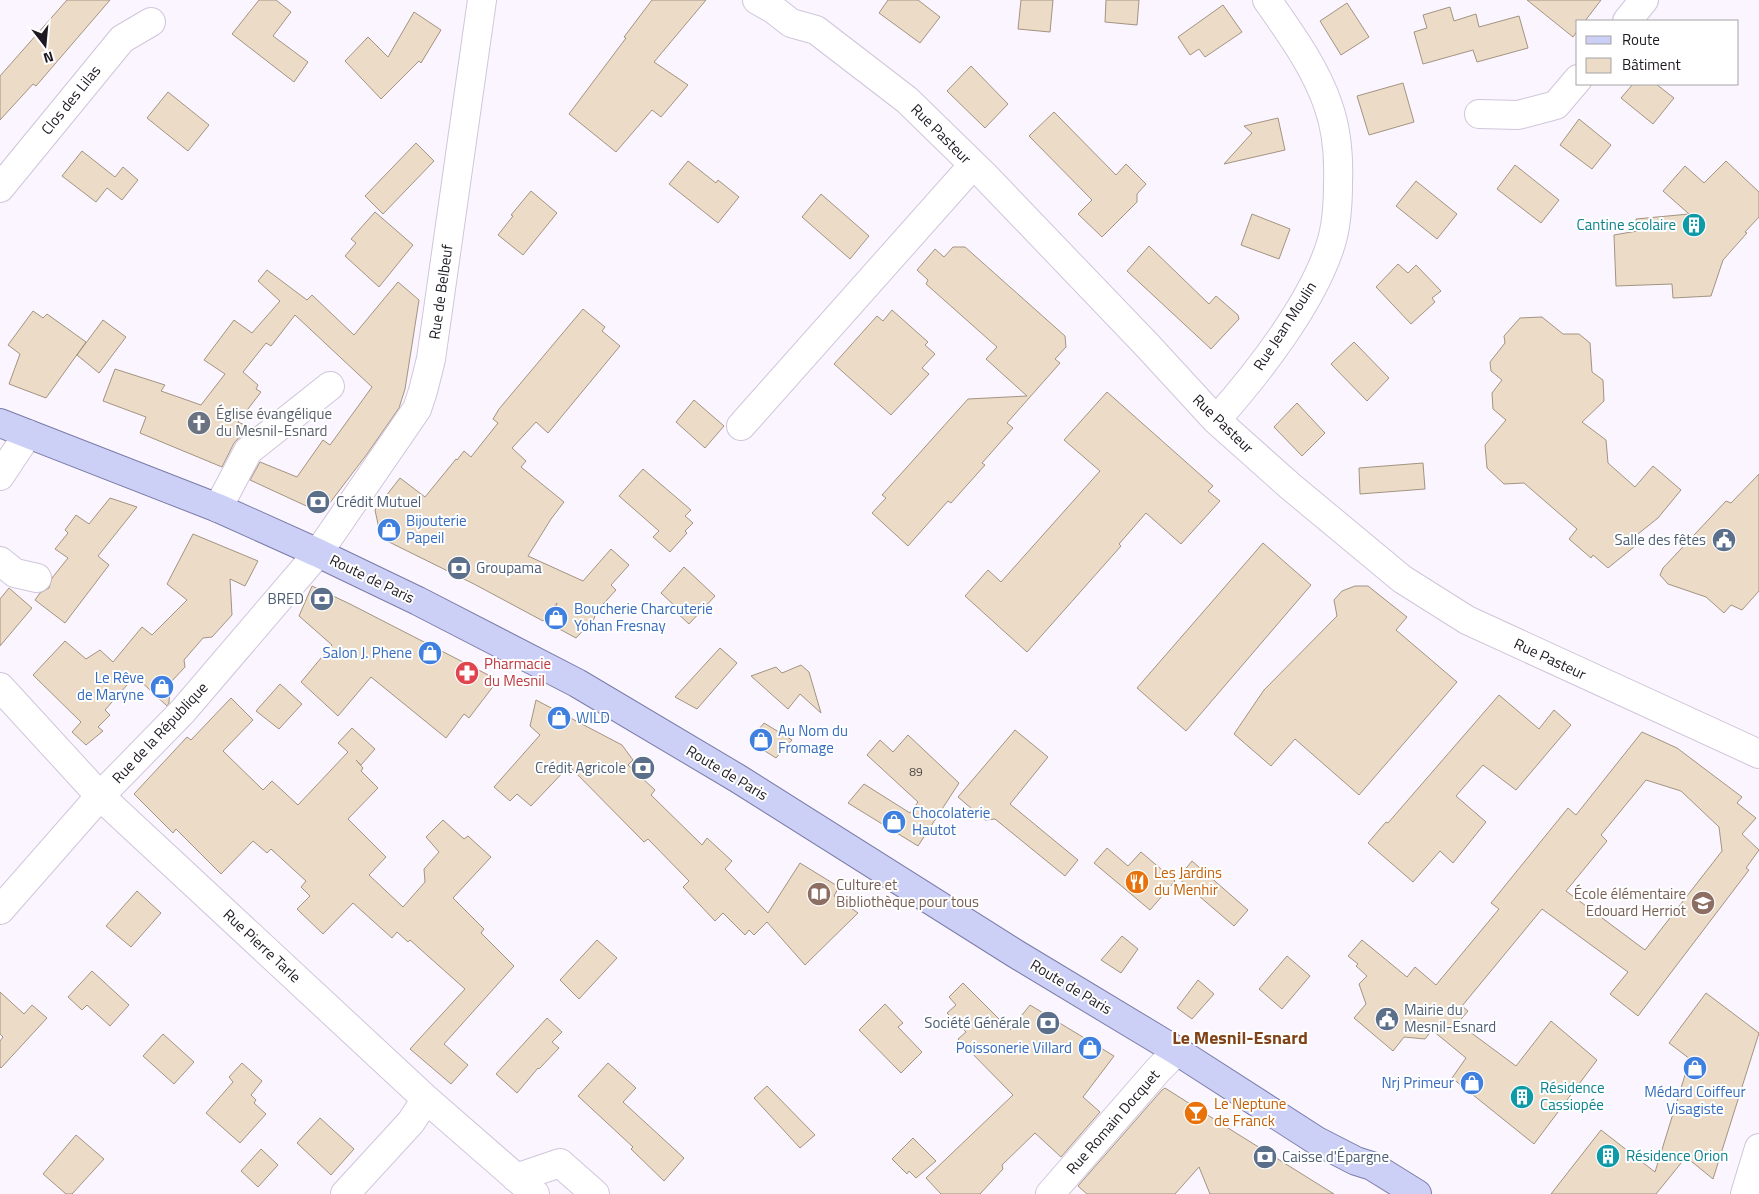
<svg xmlns="http://www.w3.org/2000/svg" width="1759" height="1194" font-family="'Titillium Web',sans-serif">
<style>
.building{fill:#ebdbc7;stroke:#a39482;fill-rule:evenodd}
.lines{fill:none;stroke-linecap:round;stroke-linejoin:round}
.minor-casing{stroke:#d1c5db;stroke-width:30}
.major-casing{stroke:#7a7ca8;stroke-width:30}
.minor{stroke:#fff;stroke-width:28}
.major{stroke:#cdd0f6;stroke-width:28}
.labels{text-anchor:middle;stroke-width:4;stroke-linejoin:round;paint-order:stroke}
.number-label{font-size:12px;fill:#514a4a}
.street-label{font-size:15px;fill:#1e1921;stroke:#fff}
.culture-label{font-size:15px;fill:#0d838f;stroke:#fff;text-anchor:start}
.worship-label{font-size:15px;fill:#5b616d;stroke:#fff;text-anchor:start}
.service-label{font-size:15px;fill:#4e5e75;stroke:#fff;text-anchor:start}
.shop-label{font-size:15px;fill:#366cbe;stroke:#fff;text-anchor:start}
.health-label{font-size:15px;fill:#be3a42;stroke:#fff;text-anchor:start}
.food-label{font-size:15px;fill:#c56008;stroke:#fff;text-anchor:start}
.education-label{font-size:15px;fill:#785e54;stroke:#fff;text-anchor:start}
.quarter-label{font-size:18px;font-weight:bold;fill:#804318;stroke:#fff}
</style>
<rect width="100%" height="100%" fill="#faf5fe"/>
<path class="building" d="M 67,0 L 110,0 L 36,86 L 33,84 L 0,120 L 0,76 Z
M 259,0 L 276,0 L 291,12 L 273,36 L 308,62 L 294,82 L 232,34 Z
M 652,0 L 706,0 L 654,62 L 688,85 L 661,117 L 652,110 L 616,152 L 569,114 L 626,38 L 624,37 Z
M 888,0 L 918,0 L 940,17 L 920,43 L 879,13 Z
M 1021,0 L 1053,0 L 1050,32 L 1018,29 Z
M 1106,0 L 1139,0 L 1137,25 L 1105,22 Z
M 1527,0 L 1601,0 L 1585,21 L 1578,21 L 1578,30 L 1573,37 Z
M 1347,3 L 1369,37 L 1341,55 L 1320,21 Z
M 1223,5 L 1242,32 L 1205,57 L 1199,49 L 1190,55 L 1178,37 Z
M 1450,7 L 1454,21 L 1476,14 L 1479,27 L 1519,16 L 1528,48 L 1477,62 L 1473,50 L 1423,64 L 1414,32 L 1427,28 L 1423,15 Z
M 414,12 L 441,30 L 421,63 L 419,61 L 381,99 L 345,61 L 368,37 L 388,57 Z
M 971,66 L 1008,104 L 985,128 L 947,91 Z
M 1403,83 L 1414,122 L 1369,135 L 1357,96 Z
M 1633,84 L 1656,84 L 1674,98 L 1653,124 L 1621,98 Z
M 168,92 L 209,125 L 188,151 L 147,118 Z
M 1054,112 L 1116,175 L 1126,164 L 1146,184 L 1137,194 L 1137,202 L 1102,237 L 1078,214 L 1092,200 L 1029,136 Z
M 1278,118 L 1285,150 L 1224,164 L 1252,133 L 1244,126 Z
M 1579,119 L 1611,145 L 1592,169 L 1560,145 Z
M 416,143 L 434,161 L 383,214 L 365,196 Z
M 82,151 L 115,177 L 123,167 L 138,180 L 122,200 L 107,188 L 96,202 L 62,176 Z
M 688,161 L 716,183 L 718,180 L 739,197 L 718,223 L 669,184 Z
M 1726,161 L 1759,192 L 1759,217 L 1745,232 L 1747,233 L 1723,260 L 1711,296 L 1673,298 L 1672,284 L 1616,286 L 1614,235 L 1637,231 L 1636,219 L 1689,214 L 1663,191 L 1685,166 L 1704,183 Z
M 1515,165 L 1559,200 L 1541,223 L 1497,189 Z
M 1416,181 L 1457,214 L 1437,239 L 1396,206 Z
M 531,191 L 557,213 L 523,255 L 498,235 L 513,216 L 511,215 Z
M 821,194 L 869,236 L 850,259 L 802,217 Z
M 375,212 L 413,245 L 379,287 L 345,256 L 356,243 L 351,239 Z
M 1252,214 L 1290,229 L 1279,259 L 1241,245 Z
M 1149,246 L 1209,304 L 1216,296 L 1238,315 L 1239,319 L 1211,349 L 1127,271 Z
M 953,247 L 965,247 L 1065,336 L 1066,347 L 1055,359 L 1060,363 L 1007,423 L 1013,428 L 982,463 L 985,465 L 951,503 L 948,501 L 908,546 L 872,513 L 886,498 L 882,495 L 968,399 L 1027,396 L 986,359 L 997,347 L 926,284 L 928,280 L 917,270 L 935,249 L 944,257 Z
M 1398,264 L 1408,273 L 1416,265 L 1441,291 L 1432,298 L 1435,302 L 1411,324 L 1376,287 Z
M 267,270 L 307,300 L 312,295 L 354,335 L 398,282 L 419,300 L 405,389 L 399,408 L 367,454 L 326,508 L 315,510 L 250,480 L 260,462 L 297,477 L 323,440 L 330,445 L 372,387 L 295,315 L 271,346 L 266,343 L 243,372 L 258,385 L 256,389 L 261,392 L 238,422 L 249,427 L 234,443 L 222,467 L 140,433 L 146,417 L 103,401 L 115,369 L 165,385 L 161,391 L 201,405 L 225,374 L 204,360 L 234,320 L 252,333 L 280,301 L 258,281 Z
M 583,309 L 605,327 L 602,331 L 620,346 L 548,433 L 536,422 L 512,448 L 526,461 L 521,467 L 564,502 L 551,519 L 528,556 L 583,581 L 611,549 L 629,565 L 611,585 L 616,590 L 596,612 L 594,619 L 576,638 L 552,625 L 557,603 L 543,621 L 474,584 L 381,538 L 375,510 L 400,478 L 425,497 L 456,459 L 457,460 L 464,451 L 471,457 L 498,423 L 493,419 L 499,409 Z
M 892,310 L 928,342 L 925,345 L 935,354 L 922,368 L 929,374 L 891,415 L 834,364 L 877,316 L 883,321 Z
M 33,311 L 43,318 L 47,314 L 86,342 L 46,398 L 9,384 L 20,354 L 8,345 Z
M 1542,317 L 1563,334 L 1579,334 L 1590,343 L 1592,372 L 1603,380 L 1604,401 L 1582,422 L 1606,440 L 1608,463 L 1635,487 L 1653,466 L 1681,490 L 1658,518 L 1629,541 L 1635,546 L 1608,568 L 1593,555 L 1591,558 L 1569,539 L 1577,529 L 1524,483 L 1504,484 L 1487,468 L 1485,445 L 1506,420 L 1493,409 L 1492,393 L 1502,380 L 1491,371 L 1490,362 L 1505,343 L 1504,336 L 1520,318 Z
M 103,320 L 126,337 L 99,373 L 77,355 Z
M 1354,342 L 1389,378 L 1367,401 L 1331,364 Z
M 1107,392 L 1213,486 L 1208,491 L 1220,501 L 1181,544 L 1146,513 L 1119,544 L 1121,546 L 1027,652 L 965,596 L 988,570 L 1001,582 L 1100,471 L 1064,440 Z
M 694,400 L 724,426 L 705,448 L 676,422 Z
M 1297,403 L 1325,433 L 1302,456 L 1274,427 Z
M 1423,463 L 1425,489 L 1360,494 L 1359,468 Z
M 643,469 L 691,510 L 685,516 L 693,523 L 685,531 L 687,533 L 670,552 L 653,537 L 659,531 L 619,496 Z
M 1759,474 L 1759,591 L 1742,610 L 1731,605 L 1724,613 L 1706,597 L 1668,584 L 1660,575 L 1663,568 L 1726,501 L 1731,503 Z
M 110,498 L 137,507 L 98,556 L 109,565 L 65,623 L 35,600 L 40,593 L 49,588 L 52,578 L 68,558 L 55,549 L 68,533 L 65,530 L 76,515 L 89,524 Z
M 193,534 L 258,561 L 245,586 L 230,579 L 232,615 L 212,637 L 203,638 L 184,660 L 185,667 L 170,683 L 169,703 L 167,706 L 135,676 L 105,710 L 110,715 L 98,727 L 103,731 L 86,745 L 72,732 L 81,722 L 33,675 L 65,641 L 86,659 L 100,650 L 113,662 L 142,627 L 152,635 L 187,600 L 167,584 Z
M 1263,543 L 1311,585 L 1186,731 L 1137,688 Z
M 684,567 L 715,596 L 689,624 L 675,611 L 677,608 L 661,593 Z
M 312,586 L 350,604 L 498,680 L 469,718 L 464,714 L 446,738 L 371,677 L 338,716 L 301,682 L 332,645 L 299,616 Z
M 1355,586 L 1368,586 L 1407,617 L 1396,630 L 1457,682 L 1359,795 L 1295,739 L 1271,766 L 1234,734 L 1264,690 L 1337,616 L 1334,600 L 1342,591 Z
M 9,588 L 32,608 L 0,646 L 0,599 Z
M 720,648 L 737,663 L 697,709 L 675,697 Z
M 801,665 L 809,672 L 821,713 L 800,694 L 788,709 L 751,676 L 776,667 L 782,673 Z
M 280,684 L 302,704 L 279,729 L 256,711 Z
M 1499,695 L 1539,729 L 1554,710 L 1571,725 L 1516,790 L 1483,765 L 1456,796 L 1486,822 L 1453,863 L 1440,851 L 1413,882 L 1368,843 L 1386,822 L 1388,823 Z
M 231,698 L 253,720 L 223,751 L 263,790 L 272,781 L 298,805 L 348,752 L 338,743 L 352,728 L 375,749 L 361,765 L 356,760 L 363,768 L 361,771 L 378,788 L 348,819 L 386,857 L 369,875 L 403,907 L 425,882 L 424,869 L 439,852 L 426,837 L 443,820 L 464,839 L 468,836 L 491,857 L 453,898 L 484,929 L 481,933 L 514,966 L 444,1044 L 468,1065 L 451,1084 L 410,1049 L 465,989 L 410,940 L 408,942 L 397,932 L 392,938 L 353,903 L 323,934 L 297,909 L 310,896 L 301,887 L 306,881 L 271,849 L 267,853 L 253,841 L 221,874 L 176,829 L 173,833 L 134,794 L 187,737 L 191,740 Z
M 536,700 L 622,745 L 633,760 L 628,765 L 655,790 L 651,795 L 702,845 L 707,838 L 732,861 L 725,869 L 768,913 L 800,863 L 839,887 L 834,896 L 858,913 L 805,965 L 767,922 L 754,935 L 749,930 L 745,935 L 723,913 L 715,921 L 683,887 L 689,881 L 648,839 L 644,842 L 569,766 L 531,806 L 517,794 L 510,801 L 494,787 L 540,735 L 530,726 Z
M 764,723 L 792,740 L 776,758 L 749,741 Z
M 1015,730 L 1048,757 L 1010,804 L 1078,860 L 1065,876 L 995,819 L 985,820 L 958,797 Z
M 1642,732 L 1677,748 L 1742,797 L 1737,803 L 1756,818 L 1742,834 L 1759,850 L 1746,868 L 1749,870 L 1638,1016 L 1610,994 L 1628,972 L 1542,909 L 1462,1006 L 1468,1011 L 1458,1023 L 1516,1066 L 1551,1021 L 1597,1060 L 1534,1144 L 1452,1078 L 1466,1058 L 1432,1030 L 1425,1039 L 1404,1037 L 1393,1051 L 1354,1018 L 1366,1004 L 1359,984 L 1367,976 L 1356,966 L 1358,964 L 1348,956 L 1362,940 L 1407,977 L 1415,967 L 1436,985 L 1499,909 L 1491,903 L 1568,808 L 1576,815 ZM 1646,780 L 1681,791 L 1719,827 L 1722,851 L 1645,950 L 1566,891 L 1607,841 L 1601,835 Z
M 908,735 L 959,783 L 918,846 L 848,803 L 864,784 L 910,813 L 918,802 L 867,755 L 880,740 L 893,752 Z
M 1107,848 L 1128,866 L 1141,852 L 1175,881 L 1150,910 L 1094,863 Z
M 1192,861 L 1248,910 L 1234,926 L 1178,878 Z
M 137,891 L 161,913 L 131,947 L 106,926 Z
M 1122,936 L 1138,949 L 1121,973 L 1101,960 Z
M 597,940 L 617,958 L 579,999 L 560,980 Z
M 1287,956 L 1310,976 L 1282,1009 L 1259,989 Z
M 92,971 L 129,1005 L 110,1026 L 87,1005 L 82,1010 L 68,997 Z
M 1198,980 L 1214,994 L 1192,1019 L 1177,1008 Z
M 963,983 L 1010,1030 L 1030,1005 L 1114,1056 L 1083,1097 L 1100,1112 L 1061,1157 L 1035,1133 L 1002,1165 L 1003,1169 L 980,1194 L 941,1194 L 926,1178 L 1013,1095 L 958,1039 L 966,1032 L 947,1013 L 956,1005 L 949,997 Z
M 0,992 L 24,1014 L 32,1005 L 47,1018 L 1,1068 L 0,1067 L 0,1041 L 3,1037 L 0,1034 Z
M 1706,993 L 1759,1033 L 1713,1179 L 1686,1157 L 1656,1194 L 1551,1194 L 1601,1130 L 1655,1172 L 1690,1059 L 1669,1043 Z
M 885,1004 L 903,1023 L 898,1027 L 922,1052 L 901,1073 L 859,1030 Z
M 547,1018 L 562,1032 L 552,1042 L 559,1048 L 539,1069 L 538,1068 L 517,1093 L 496,1074 Z
M 163,1034 L 194,1062 L 174,1084 L 143,1056 Z
M 242,1063 L 262,1081 L 251,1095 L 256,1100 L 254,1103 L 266,1114 L 240,1143 L 206,1113 L 233,1082 L 229,1077 Z
M 608,1063 L 636,1088 L 623,1102 L 684,1158 L 664,1181 L 631,1149 L 633,1147 L 578,1096 Z
M 767,1086 L 815,1135 L 800,1148 L 754,1098 Z
M 1165,1088 L 1236,1133 L 1334,1194 L 1210,1194 L 1199,1167 L 1175,1194 L 1087,1194 L 1078,1186 L 1162,1090 Z
M 320,1118 L 354,1149 L 331,1175 L 297,1143 Z
M 76,1135 L 104,1159 L 72,1194 L 66,1194 L 43,1174 Z
M 913,1138 L 936,1161 L 916,1178 L 909,1171 L 907,1174 L 892,1159 Z
M 261,1149 L 278,1165 L 258,1187 L 241,1171 Z"/>
<g class="lines">
<g class="minor-casing">
<path id="minor" d="M 757,0 L 773,9 L 791,23 L 816,30 L 907,100 L 984,175 L 1146,344 L 1216,420 L 1290,486 L 1402,579 L 1467,620 L 1759,754
M 1627,21 L 1644,0
M 1479,114 L 1518,115 L 1556,105 L 1578,79
M 0,188 L 122,39 L 151,22
M 1216,420 C 1258,373 1315,300 1332,240 C 1337,222 1338,202 1338,183 C 1339,157 1337,130 1328,105 C 1315,67 1290,33 1267,0
M 741,426 L 973,165
M 0,476 L 28,434
M 218,508 L 248,451 L 330,386
M 0,561 L 15,573 L 37,578
M 0,687 L 100,796 L 426,1099 L 535,1194
M 0,910 L 100,796 L 183,711 L 318,553 L 417,409 L 423,391 L 431,359 L 482,0
M 516,1178 L 560,1163 L 595,1194
M 345,1194 L 411,1122 L 426,1099
M 1050,1194 L 1158,1070 L 1177,1051
M 1745,1194 L 1759,1148"/>
</g>
<g class="major-casing">
<path id="major" d="M 0,423 L 218,508 L 318,553 L 418,601 L 577,683 L 737,778 L 1016,954 L 1177,1051 L 1317,1141 L 1356,1161 L 1372,1166 L 1417,1194"/>
</g>
<use href="#minor" class="minor"/>
<use href="#major" class="major"/>
</g>
<defs>
<g id="building-disc" transform="scale(1.25)"><circle r="9.5" fill="#0f9aa8" stroke="#fff"/><path d="M-4-6H4V6H1V3H-1V6H-4ZM-2.5-4.3h1.7v1.8h-1.7ZM.8-4.3h1.7v1.8H.8ZM-2.5-1h1.7V.8h-1.7ZM.8-1h1.7V.8H.8Z" fill="#fff"/></g>
<g id="church-disc" transform="scale(1.25)"><circle r="9.5" fill="#6b7280" stroke="#fff"/><path d="M-1.2-6h2.4v3.5h3.3v2.4h-3.3V6h-2.4V-.1h-3.3v-2.4h3.3Z" fill="#fff"/></g>
<g id="bank-disc" transform="scale(1.25)"><circle r="9.5" fill="#5c6f8a" stroke="#fff"/><path d="M-6-4H6V4H-6ZM0-2.3a2.3 2.3 0 1 0 0 4.6a2.3 2.3 0 1 0 0-4.6Z" fill="#fff"/></g>
<g id="shop-disc" transform="scale(1.25)"><circle r="9.5" fill="#3f7fe0" stroke="#fff"/><path d="M-5-2.5h2.3a2.7 3.5 0 0 1 5.4 0H5L5.5 6h-11ZM-1.5-2.5h3a1.5 2.3 0 0 0-3 0Z" fill="#fff"/></g>
<g id="civic-disc" transform="scale(1.25)"><circle r="9.5" fill="#5c6f8a" stroke="#fff"/><path d="M-.6-6.5H3V-4.5H.6V-3L4-1V1h2V6H-6V1h2V-1L-.6-3ZM-1.2 2.5V6h2.4V2.5Z" fill="#fff"/></g>
<g id="pharmacy-disc" transform="scale(1.25)"><circle r="9.5" fill="#e0444e" stroke="#fff"/><path d="M-2-6h4v4h4v4h-4v4h-4v-4h-4v-4h4Z" fill="#fff"/></g>
<g id="restaurant-disc" transform="scale(1.25)"><circle r="9.5" fill="#e8710a" stroke="#fff"/><path d="M-5-6h1v4h1v-4h1v4h1v-4h1v5L-1.5 .5V6h-2V.5L-5-1ZM5-6V6H3V1.5H1.5Q1.5-4 5-6Z" fill="#fff"/></g>
<g id="library-disc" transform="scale(1.25)"><circle r="9.5" fill="#8d6e63" stroke="#fff"/><path d="M-6-4Q-3-5.5-.7-3.5V5Q-3 3-6 4ZM6-4Q3-5.5 .7-3.5V5Q3 3 6 4Z" fill="#fff"/></g>
<g id="school-disc" transform="scale(1.25)"><circle r="9.5" fill="#8d6e63" stroke="#fff"/><path d="M0-5L7-2L0 1L-7-2ZM-4 1L0 2.5L4 1V4Q0 6-4 4Z" fill="#fff"/></g>
<g id="bar-disc" transform="scale(1.25)"><circle r="9.5" fill="#e8710a" stroke="#fff"/><path d="M-6-5H6L.8 .8V4.5H3.5V6h-7V4.5H-.8V.8Z" fill="#fff"/></g>
</defs>
<g fill-rule="evenodd">
<use href="#building-disc" x="1694" y="225"/>
<use href="#church-disc" x="199" y="423"/>
<use href="#bank-disc" x="318" y="502"/>
<use href="#shop-disc" x="389" y="530"/>
<use href="#civic-disc" x="1724" y="540"/>
<use href="#bank-disc" x="459" y="568"/>
<use href="#bank-disc" x="322" y="599"/>
<use href="#shop-disc" x="556" y="618"/>
<use href="#shop-disc" x="430" y="653"/>
<use href="#pharmacy-disc" x="467" y="673"/>
<use href="#shop-disc" x="162" y="687"/>
<use href="#shop-disc" x="559" y="718"/>
<use href="#shop-disc" x="761" y="740"/>
<use href="#bank-disc" x="643" y="768"/>
<use href="#shop-disc" x="894" y="822"/>
<use href="#restaurant-disc" x="1137" y="882"/>
<use href="#library-disc" x="819" y="894"/>
<use href="#school-disc" x="1703" y="903"/>
<use href="#civic-disc" x="1387" y="1019"/>
<use href="#bank-disc" x="1048" y="1023"/>
<use href="#shop-disc" x="1090" y="1048"/>
<use href="#shop-disc" x="1695" y="1068"/>
<use href="#shop-disc" x="1472" y="1083"/>
<use href="#building-disc" x="1522" y="1097"/>
<use href="#bar-disc" x="1196" y="1113"/>
<use href="#building-disc" x="1608" y="1156"/>
<use href="#bank-disc" x="1265" y="1157"/>
</g>
<g class="labels">
<g class="number-label">
<text x="916" y="776">89</text>
</g>
<g class="street-label">
<text transform="translate(71 100) rotate(-51)" y="5">Clos des Lilas</text>
<text transform="translate(941 134) rotate(45)" y="5">Rue Pasteur</text>
<text transform="translate(441 292) rotate(-82)" y="5">Rue de Belbeuf</text>
<text transform="translate(1285 326) rotate(-57)" y="5">Rue Jean Moulin</text>
<text transform="translate(1223 424) rotate(44)" y="5">Rue Pasteur</text>
<text transform="translate(372 579) rotate(26)" y="5">Route de Paris</text>
<text transform="translate(1550 659) rotate(25)" y="5">Rue Pasteur</text>
<text transform="translate(160 733) rotate(-47)" y="5">Rue de la République</text>
<text transform="translate(727 773) rotate(31)" y="5">Route de Paris</text>
<text transform="translate(262 946) rotate(43)" y="5">Rue Pierre Tarle</text>
<text transform="translate(1071 987) rotate(31)" y="5">Route de Paris</text>
<text transform="translate(1113 1122) rotate(-49)" y="5">Rue Romain Docquet</text>
</g>
<g class="culture-label">
<text x="1676" y="230" text-anchor="end">Cantine scolaire</text>
<text x="1540" y="1093">Résidence<tspan x="1540" dy="17">Cassiopée</tspan></text>
<text x="1626" y="1161">Résidence Orion</text>
</g>
<g class="worship-label">
<text x="216" y="419">Église évangélique<tspan x="216" dy="17">du Mesnil-Esnard</tspan></text>
</g>
<g class="service-label">
<text x="336" y="507">Crédit Mutuel</text>
<text x="1706" y="545" text-anchor="end">Salle des fêtes</text>
<text x="476" y="573">Groupama</text>
<text x="304" y="604" text-anchor="end">BRED</text>
<text x="626" y="773" text-anchor="end">Crédit Agricole</text>
<text x="1404" y="1015">Mairie du<tspan x="1404" dy="17">Mesnil-Esnard</tspan></text>
<text x="1030" y="1028" text-anchor="end">Société Générale</text>
<text x="1282" y="1162">Caisse d'Épargne</text>
</g>
<g class="shop-label">
<text x="406" y="526">Bijouterie<tspan x="406" dy="17">Papeil</tspan></text>
<text x="574" y="614">Boucherie Charcuterie<tspan x="574" dy="17">Yohan Fresnay</tspan></text>
<text x="412" y="658" text-anchor="end">Salon J. Phene</text>
<text x="144" y="683" text-anchor="end">Le Rêve<tspan x="144" dy="17">de Maryne</tspan></text>
<text x="576" y="723">WILD</text>
<text x="778" y="736">Au Nom du<tspan x="778" dy="17">Fromage</tspan></text>
<text x="912" y="818">Chocolaterie<tspan x="912" dy="17">Hautot</tspan></text>
<text x="1072" y="1053" text-anchor="end">Poissonerie Villard</text>
<text x="1454" y="1088" text-anchor="end">Nrj Primeur</text>
<text x="1695" y="1097" text-anchor="middle">Médard Coiffeur<tspan x="1695" dy="17">Visagiste</tspan></text>
</g>
<g class="health-label">
<text x="484" y="669">Pharmacie<tspan x="484" dy="17">du Mesnil</tspan></text>
</g>
<g class="food-label">
<text x="1154" y="878">Les Jardins<tspan x="1154" dy="17">du Menhir</tspan></text>
<text x="1214" y="1109">Le Neptune<tspan x="1214" dy="17">de Franck</tspan></text>
</g>
<g class="education-label">
<text x="836" y="890">Culture et<tspan x="836" dy="17">Bibliothèque pour tous</tspan></text>
<text x="1686" y="899" text-anchor="end">École élémentaire<tspan x="1686" dy="17">Edouard Herriot</tspan></text>
</g>
<g class="quarter-label">
<text x="1240" y="1044">Le Mesnil-Esnard</text>
</g>
</g>
<rect x="1576" y="20" width="162" height="65" fill="#ffffff" stroke="#a5a3a6"/>
<rect x="1586" y="36" width="25" height="8" fill="#cdd0f6" stroke="#a5a3a6"/>
<text x="1622" y="45" font-size="15" fill="#1e1921">Route</text>
<rect x="1586" y="58" width="25" height="15" fill="#ebdbc7" stroke="#a5a3a6"/>
<text x="1622" y="70" font-size="15" fill="#1e1921">Bâtiment</text>
<g transform="translate(45 45) rotate(164)" stroke="#ffffff" stroke-width="4" paint-order="stroke">
<path d="M0-4L9 19L0 12L-9 19Z" fill="#1e1921"/>
<text y="-8" font-size="14" font-weight="bold" text-anchor="middle" fill="#1e1921">N</text>
</g>
</svg>
